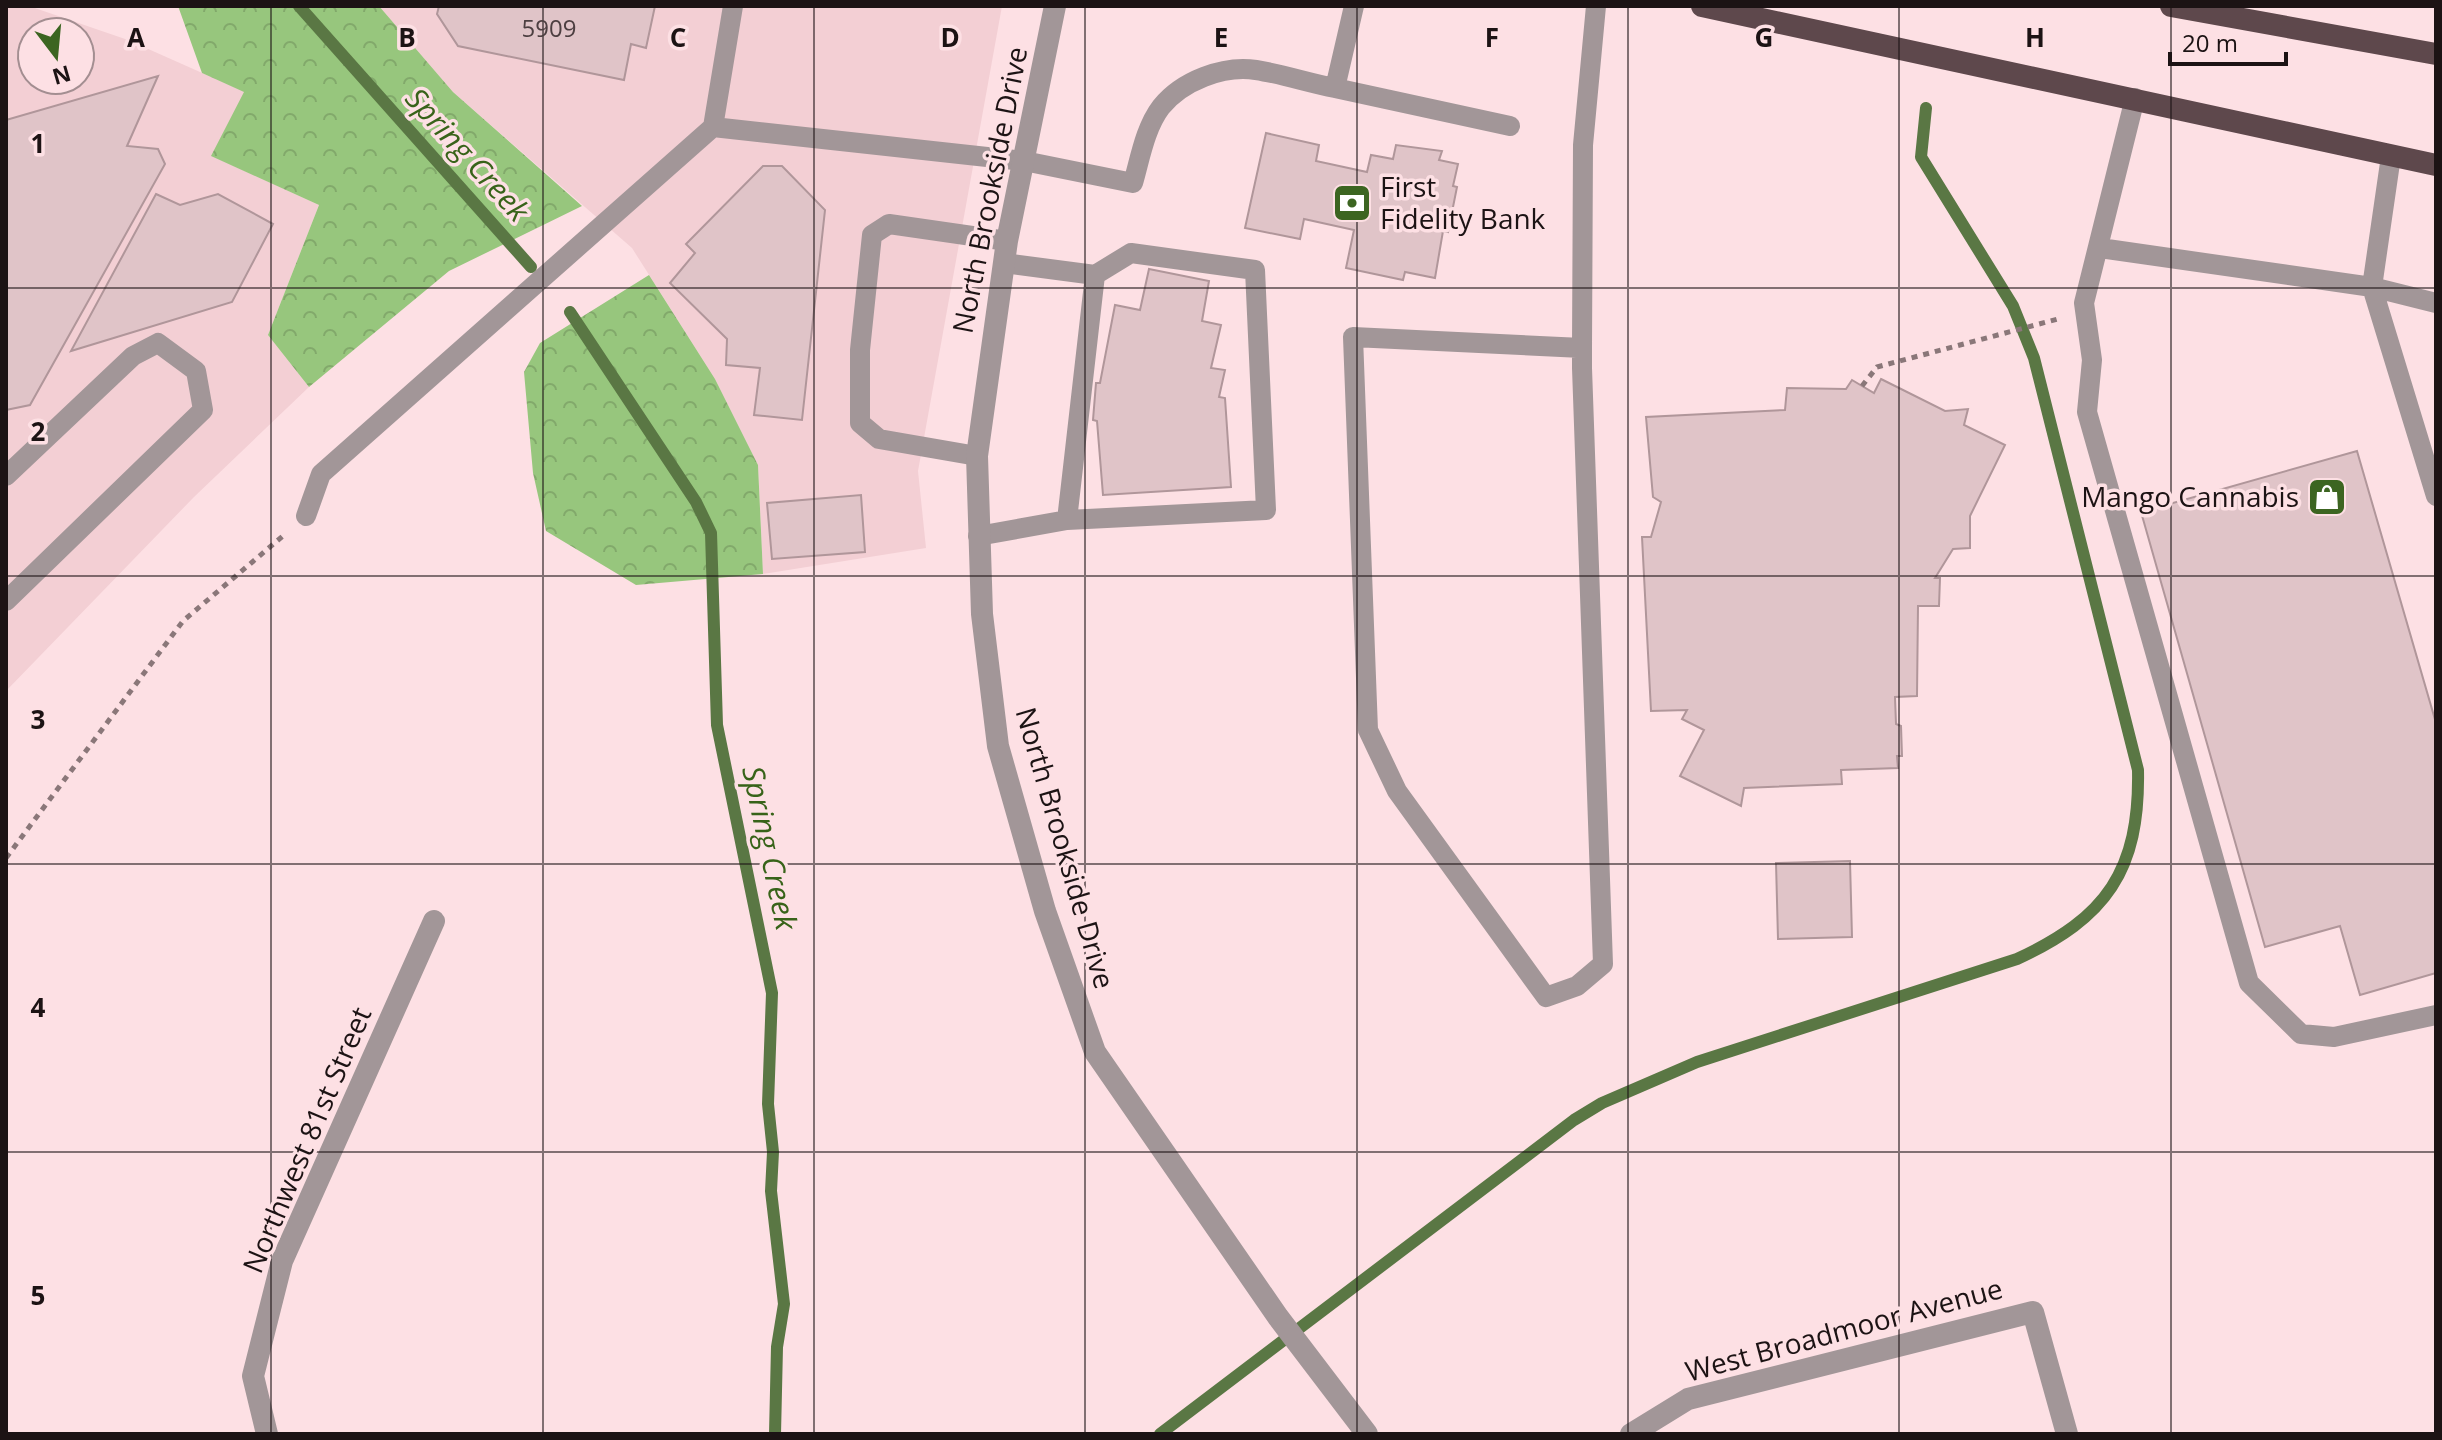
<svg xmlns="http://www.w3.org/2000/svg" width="2442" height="1440" font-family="'Open Sans',sans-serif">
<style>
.built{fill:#f3cfd4;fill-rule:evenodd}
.forest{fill:url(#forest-crowns)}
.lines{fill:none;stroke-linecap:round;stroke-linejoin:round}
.stream{stroke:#5a7744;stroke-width:12}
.building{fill:#e0c4c8;stroke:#b0969a;stroke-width:2}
.path{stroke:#8a7779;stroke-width:5;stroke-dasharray:6 6;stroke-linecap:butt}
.service{stroke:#a29698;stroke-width:20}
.minor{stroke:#a29698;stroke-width:22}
.trunk{stroke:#5e484c;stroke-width:22}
.grid{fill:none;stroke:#1c1314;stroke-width:2;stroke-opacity:0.55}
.labels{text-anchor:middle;stroke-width:7;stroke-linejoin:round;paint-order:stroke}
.number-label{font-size:24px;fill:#4d3f41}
.poi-label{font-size:28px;fill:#1c1314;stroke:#fde0e4;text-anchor:start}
.street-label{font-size:28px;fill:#1c1314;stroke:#fde0e4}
.water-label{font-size:30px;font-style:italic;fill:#386319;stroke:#fde0e4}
.grid-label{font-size:26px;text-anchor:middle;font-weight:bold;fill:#1c1314;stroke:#fde0e4;stroke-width:7;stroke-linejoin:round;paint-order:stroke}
</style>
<defs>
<pattern id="forest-crowns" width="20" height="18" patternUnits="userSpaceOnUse" patternTransform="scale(2)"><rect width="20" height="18" fill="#97c67d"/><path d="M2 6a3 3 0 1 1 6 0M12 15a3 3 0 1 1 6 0" fill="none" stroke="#82a96b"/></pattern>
</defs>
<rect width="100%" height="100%" fill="#fde0e4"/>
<path class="built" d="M 6,6 L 29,6 L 128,40 L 245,92 L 212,156 L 319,205 L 268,335 L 309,387 L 194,497 L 6,691 ZM 32,32 L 80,32 L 80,80 L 32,80 Z
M 379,6 L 1002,6 L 918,471 L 926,548 L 763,574 L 758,465 L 715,379 L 632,248 L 453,92 Z"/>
<path class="forest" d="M 178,6 L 379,6 L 453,92 L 582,206 L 449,271 L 309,387 L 268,335 L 319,205 L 211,156 L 244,92 L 202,73 Z
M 649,275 L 715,379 L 758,465 L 763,574 L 636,585 L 546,531 L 533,473 L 524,372 L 540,343 Z"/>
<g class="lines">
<path class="stream" d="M 299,6 L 531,267
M 570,312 L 696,502 L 711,533 L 717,725 L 772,993 L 768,1104 L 773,1152 L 771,1191 L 784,1304 L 777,1347 L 775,1434
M 1160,1434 L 1574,1120 L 1602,1103 L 1697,1062 L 2017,959 C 2106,918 2140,871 2138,770 L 2034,358 L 2013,306 L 1921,157 L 1926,108"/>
</g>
<path class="building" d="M 439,6 L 655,6 L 646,48 L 631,44 L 624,80 L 458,46 L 437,14 Z
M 158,76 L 127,146 L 158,149 L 165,164 L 30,405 L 6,410 L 6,120 Z
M 1266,133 L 1319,145 L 1316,161 L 1367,172 L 1371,155 L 1393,159 L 1396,145 L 1442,151 L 1439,160 L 1458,164 L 1453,186 L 1457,187 L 1448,232 L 1443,231 L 1435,278 L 1405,272 L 1403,280 L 1346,268 L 1354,230 L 1304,219 L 1300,239 L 1245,228 Z
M 763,166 L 782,166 L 825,210 L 802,420 L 754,415 L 760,368 L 726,365 L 727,339 L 670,283 L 695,253 L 686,244 Z
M 156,194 L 180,205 L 218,194 L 273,224 L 232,302 L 71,351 Z
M 1149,269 L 1209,281 L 1202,321 L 1221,325 L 1211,368 L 1225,370 L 1219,397 L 1225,398 L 1231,487 L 1103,495 L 1097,421 L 1093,420 L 1096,383 L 1100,383 L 1115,305 L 1140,310 Z
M 1881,379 L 1945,411 L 1968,409 L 1964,425 L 2005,445 L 1970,516 L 1970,548 L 1953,549 L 1935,578 L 1940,578 L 1939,606 L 1918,606 L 1917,696 L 1895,697 L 1896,724 L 1901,726 L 1902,756 L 1897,756 L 1898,768 L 1841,770 L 1842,784 L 1744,788 L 1741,806 L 1680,776 L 1704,730 L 1682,719 L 1687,710 L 1651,711 L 1642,537 L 1651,537 L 1661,502 L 1653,497 L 1646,417 L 1785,410 L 1787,388 L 1846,389 L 1852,380 L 1874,393 Z
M 2357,451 L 2436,723 L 2436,973 L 2360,995 L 2340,926 L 2265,947 L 2141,512 Z
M 861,495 L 865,552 L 772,559 L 767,503 Z
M 1850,861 L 1852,937 L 1778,939 L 1776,863 Z"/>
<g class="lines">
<path class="path" d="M 1862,386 L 1877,367 L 2058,319
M 6,858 L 183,621 L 284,535"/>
<path class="service" d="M 1354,6 L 1335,88 L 1510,126
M 2135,98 L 2084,303 L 2092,360 L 2087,412 L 2249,983 L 2301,1034 L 2334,1037 L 2436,1015
M 713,127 L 733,6
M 2391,156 L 2372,287 L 2436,496
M 2100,248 L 2372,287 L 2436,303
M 1582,348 L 1353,337 L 1368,730 L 1397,791 L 1546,997 L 1577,986 L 1603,964 L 1582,368 L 1582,348 L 1583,145 L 1596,6
M 977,456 L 879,439 L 860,423 L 860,350 L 872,235 L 889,224 L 1007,241
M 6,476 L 133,356 L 158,343 L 196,371 L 203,410 L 6,601
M 306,516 L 321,474 L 713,127 L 1024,161 L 1133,183 C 1140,159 1145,128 1161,107 C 1182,81 1223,65 1256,70 C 1282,74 1309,83 1335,88
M 1067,520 L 1095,275
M 978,536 L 1067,520 L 1266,510 L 1255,270 L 1131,253 L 1095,275 L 1004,263"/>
<path class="minor" d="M 1055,6 L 1007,241 L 977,456 L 982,614 L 998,746 L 1045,911 L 1095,1052 L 1278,1317 L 1367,1434
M 267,1434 L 253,1376 L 282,1261 L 434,921
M 1631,1434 L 1688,1399 L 2033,1312 L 2067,1434"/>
<path class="trunk" d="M 1702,6 L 2436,165
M 2171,6 L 2436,54"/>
</g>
<path class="grid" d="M 271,6 L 271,1434M 543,6 L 543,1434M 814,6 L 814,1434M 1085,6 L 1085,1434M 1357,6 L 1357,1434M 1628,6 L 1628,1434M 1899,6 L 1899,1434M 2171,6 L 2171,1434M 6,288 L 2436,288M 6,576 L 2436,576M 6,864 L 2436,864M 6,1152 L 2436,1152"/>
<defs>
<g id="bank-square" transform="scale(2)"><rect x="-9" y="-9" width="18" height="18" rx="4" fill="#3c6521" stroke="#fde0e4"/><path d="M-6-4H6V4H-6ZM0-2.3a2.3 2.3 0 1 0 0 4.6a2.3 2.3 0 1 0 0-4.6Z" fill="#fff"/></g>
<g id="shop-square" transform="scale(2)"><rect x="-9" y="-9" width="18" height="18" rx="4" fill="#3c6521" stroke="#fde0e4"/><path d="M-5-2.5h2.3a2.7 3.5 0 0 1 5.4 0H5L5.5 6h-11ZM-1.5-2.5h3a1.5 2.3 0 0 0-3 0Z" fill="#fff"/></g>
</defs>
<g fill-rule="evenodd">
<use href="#bank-square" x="1352" y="203"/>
<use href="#shop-square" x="2327" y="497"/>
</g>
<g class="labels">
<g class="number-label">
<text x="549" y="37">5909</text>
</g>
<g class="poi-label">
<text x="1380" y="197">First<tspan x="1380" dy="32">Fidelity Bank</tspan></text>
<text x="2299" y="507" text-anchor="end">Mango Cannabis</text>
</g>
<g class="street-label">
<text transform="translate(990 190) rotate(-79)" y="10">North Brookside Drive</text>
<text transform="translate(1065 848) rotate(74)" y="10">North Brookside Drive</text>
<text transform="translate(307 1140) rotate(-67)" y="10">Northwest 81st Street</text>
<text transform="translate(1844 1330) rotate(-15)" y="10">West Broadmoor Avenue</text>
</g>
<g class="water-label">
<text transform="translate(467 155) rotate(48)" y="10">Spring Creek</text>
<text transform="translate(769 848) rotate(78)" y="10">Spring Creek</text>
</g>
</g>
<g class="grid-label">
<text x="136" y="47">A</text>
<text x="407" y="47">B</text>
<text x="678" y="47">C</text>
<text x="950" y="47">D</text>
<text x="1221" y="47">E</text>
<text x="1492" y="47">F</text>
<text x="1764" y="47">G</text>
<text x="2035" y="47">H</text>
<text x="38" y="153">1</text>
<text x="38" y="441">2</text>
<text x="38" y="729">3</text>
<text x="38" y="1017">4</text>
<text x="38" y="1305">5</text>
</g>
<rect width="2442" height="1440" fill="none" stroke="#1c1314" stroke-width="16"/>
<g transform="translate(56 56) rotate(164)"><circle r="38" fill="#fde0e4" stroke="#a38e91" stroke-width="2"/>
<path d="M0-6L14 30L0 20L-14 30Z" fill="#3c6521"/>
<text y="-12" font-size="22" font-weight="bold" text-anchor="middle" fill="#1c1314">N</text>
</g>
<path d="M2170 52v12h116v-12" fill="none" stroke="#1c1314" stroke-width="4"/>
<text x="2182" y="52" font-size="24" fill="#1c1314" stroke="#fde0e4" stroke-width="6" paint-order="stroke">20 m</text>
</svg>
